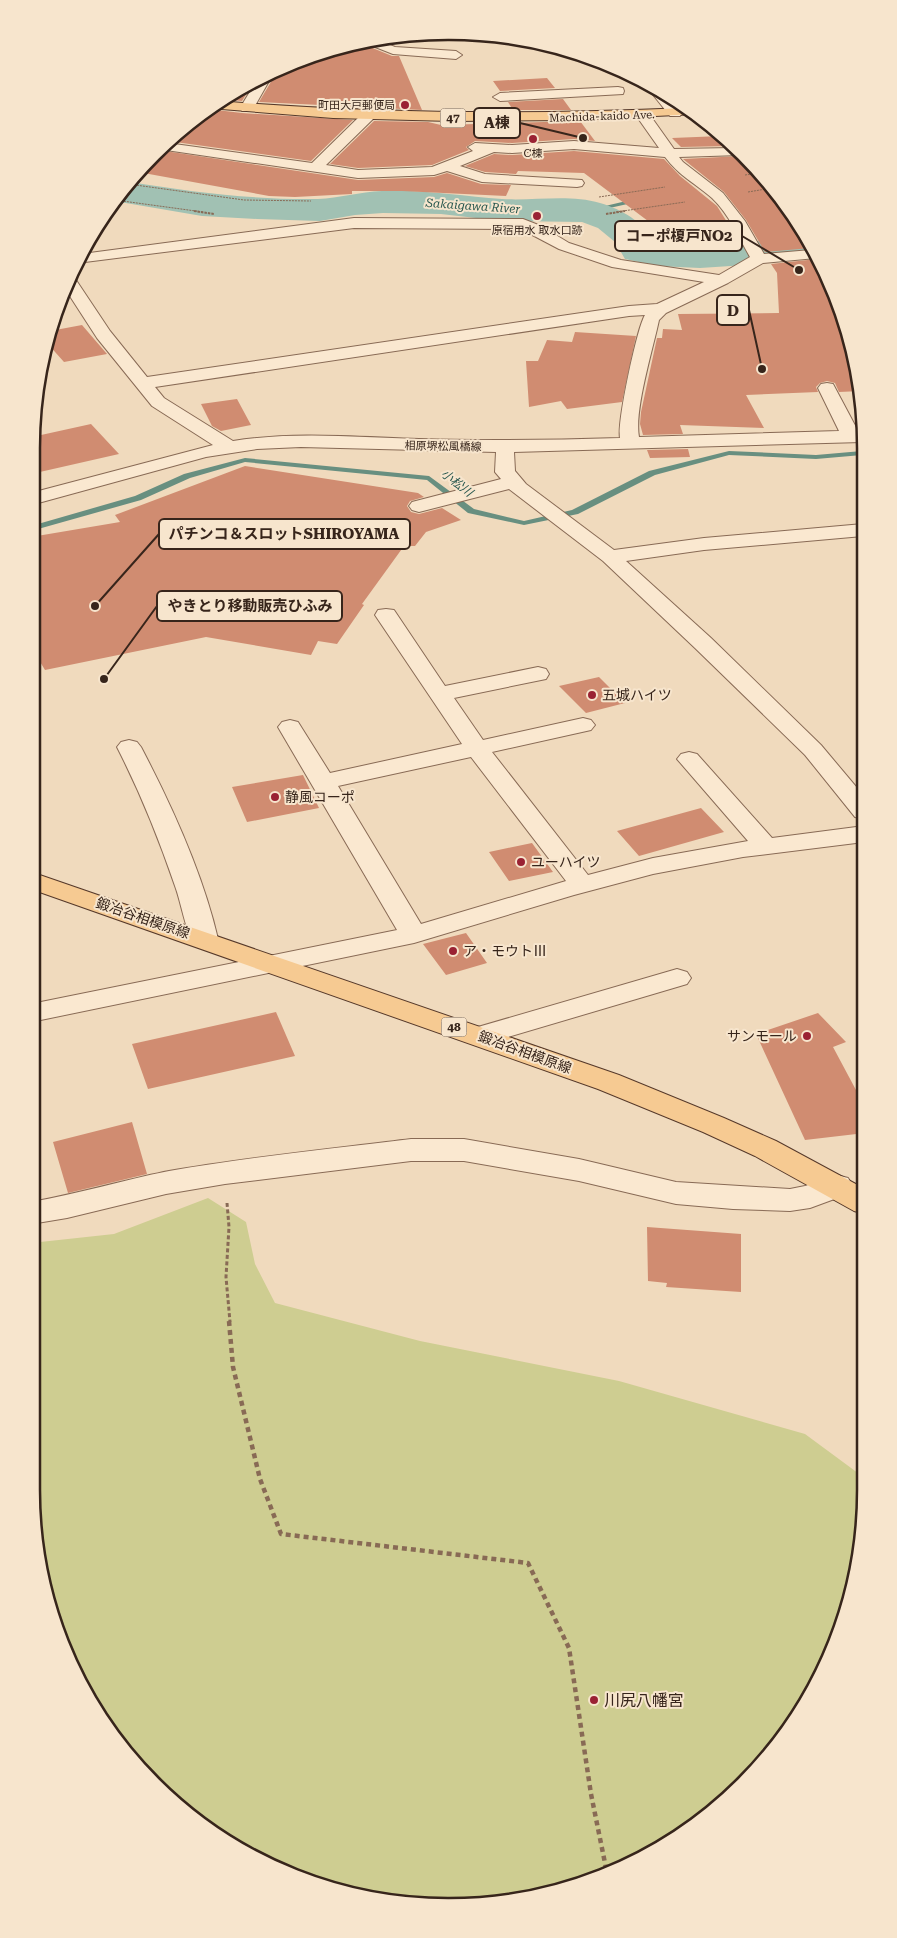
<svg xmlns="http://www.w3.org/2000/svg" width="897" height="1938" font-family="'Roboto Serif','Noto Sans JP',serif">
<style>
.green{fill:#cecd91}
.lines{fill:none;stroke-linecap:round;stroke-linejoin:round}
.stream{fill:#688f80;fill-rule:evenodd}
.river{fill:#a1c1b3;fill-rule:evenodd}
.building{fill:#d08c71}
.minor-casing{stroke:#886a55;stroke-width:2}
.major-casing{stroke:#56392a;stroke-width:2}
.path-far3{stroke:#886a55;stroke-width:1;stroke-dasharray:2 1;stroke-linecap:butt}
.path-far2{stroke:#886a55;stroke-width:2;stroke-dasharray:2.5 1;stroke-linecap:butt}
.path-far1{stroke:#886a55;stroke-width:3;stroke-dasharray:4 2.5;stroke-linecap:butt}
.path{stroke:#886a55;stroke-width:4.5;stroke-dasharray:5 4;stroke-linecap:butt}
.minor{fill:#fae8d0;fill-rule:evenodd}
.major{fill:#f6ca92;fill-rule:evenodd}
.poi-dot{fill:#9a2233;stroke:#f7e5cd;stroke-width:2}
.labels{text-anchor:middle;stroke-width:4;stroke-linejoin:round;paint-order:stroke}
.far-poi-label{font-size:11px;fill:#37251b;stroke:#f7e5cd}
.far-street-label{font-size:11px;fill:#37251b;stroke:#f7e5cd}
.shield{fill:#f7e5cd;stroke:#715f50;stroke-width:1}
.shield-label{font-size:12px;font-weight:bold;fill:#37251b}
.far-water-label{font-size:12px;font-style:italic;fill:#29584f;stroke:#f7e5cd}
.poi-label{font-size:14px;fill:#37251b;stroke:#f7e5cd;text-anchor:start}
.street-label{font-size:14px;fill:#37251b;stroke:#f7e5cd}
.near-poi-label{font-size:16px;fill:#37251b;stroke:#f7e5cd;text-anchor:start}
.rim{fill:none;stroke:#37251b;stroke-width:2.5}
.leader{fill:none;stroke:#37251b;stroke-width:2}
.callout-dot{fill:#37251b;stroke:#f7e5cd;stroke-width:2}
.callout{fill:#f7e5cd;stroke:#37251b;stroke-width:2}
.callout-label{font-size:15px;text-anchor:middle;font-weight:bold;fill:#37251b}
</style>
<rect width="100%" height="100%" fill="#f0dabd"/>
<path class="green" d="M 208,1198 L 246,1222 L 255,1264 L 275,1303 L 420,1341 L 619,1381 L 805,1434 L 866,1479 L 858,1571 L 834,1649 L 762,1765 L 657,1851 L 582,1885 L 503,1903 L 367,1899 L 240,1851 L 135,1764 L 87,1698 L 53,1624 L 31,1489 L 31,1243 L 114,1234 Z"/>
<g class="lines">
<path class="stream" d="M 639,198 L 641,199 L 641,201 L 587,213 L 584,211 Z
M 729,451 L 816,455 L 862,451 L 862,455 L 816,459 L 729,455 L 655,475 L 578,514 L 524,525 L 468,513 L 427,480 L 245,462 L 190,478 L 141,500 L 31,531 L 31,526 L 135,496 L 184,474 L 245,458 L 429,476 L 474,509 L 524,521 L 572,510 L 649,471 Z"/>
<path class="river" d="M 130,182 C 192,192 254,200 318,199 C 339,198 360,192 382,191 C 422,189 462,196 502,199 C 534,201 570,194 600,203 C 623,210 642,221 654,242 C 702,251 755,241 803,235 L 815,256 L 746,265 L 700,268 L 657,266 L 625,259 L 615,242 L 598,228 L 582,222 L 502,221 L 441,214 L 383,213 L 355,215 L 320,221 L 257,219 L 202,216 L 114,201 Z"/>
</g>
<path class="building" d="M 358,42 L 392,56 L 399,56 L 422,110 L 259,102 L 275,75 L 274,71 L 289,63 Z
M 547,78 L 555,88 L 500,91 L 493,81 Z
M 254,82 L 242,101 L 221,99 Z
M 563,99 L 571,110 L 513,110 L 508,102 Z
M 208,109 L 242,113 L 353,120 L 311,161 L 168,141 Z
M 374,121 L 428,122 L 441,125 L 580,121 L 595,141 L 574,139 L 512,143 L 475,141 L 466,147 L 469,150 L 432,165 L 358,168 L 330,164 Z
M 721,136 L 731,146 L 681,147 L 672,138 Z
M 158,150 L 358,180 L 434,177 L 447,173 L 481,184 L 511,185 L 506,196 L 402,191 L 352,191 L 352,194 L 295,197 L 269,196 L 138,172 Z
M 574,151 L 664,159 L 680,176 L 717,206 L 737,238 L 666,240 L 648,221 L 584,173 L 518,171 L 516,174 L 485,172 L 465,166 L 494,154 L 512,155 Z
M 741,156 L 780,195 L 811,248 L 765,252 L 746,220 L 724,192 L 683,159 Z
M 817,259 L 834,289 L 861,391 L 839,392 L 835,383 L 827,381 L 820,383 L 816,387 L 818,392 L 746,395 L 764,428 L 680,425 L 683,434 L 643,435 L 640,424 L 641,412 L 657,338 L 662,338 L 663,329 L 682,330 L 678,314 L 779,313 L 777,273 L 771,264 Z
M 82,325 L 107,354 L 64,362 L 47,343 L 50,331 Z
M 575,332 L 636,336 L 622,402 L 567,409 L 561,401 L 529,407 L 526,361 L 538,361 L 547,340 L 572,342 Z
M 237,399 L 251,425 L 221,431 L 212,426 L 201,404 Z
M 91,424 L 119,454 L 31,474 L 32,437 Z
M 688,449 L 690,457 L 650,458 L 647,450 Z
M 245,466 L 418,493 L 424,497 L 410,501 L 407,506 L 411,512 L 419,514 L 442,508 L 461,520 L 426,532 L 415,546 L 404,546 L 362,604 L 364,605 L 337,644 L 318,641 L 311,655 L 206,637 L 45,670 L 39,660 L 31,661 L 31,537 L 120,522 L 115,515 Z
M 599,677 L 625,703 L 586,713 L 559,686 Z
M 303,775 L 319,808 L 247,822 L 232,787 Z
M 701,808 L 724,832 L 639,856 L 617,831 Z
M 532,843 L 553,872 L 509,881 L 489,852 Z
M 466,933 L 487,963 L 446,975 L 423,944 Z
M 276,1012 L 295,1056 L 148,1089 L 132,1044 Z
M 818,1013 L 846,1042 L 833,1047 L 864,1105 L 865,1133 L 805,1140 L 756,1034 Z
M 132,1122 L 147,1174 L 68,1193 L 53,1142 Z
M 647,1227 L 741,1234 L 741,1292 L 666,1287 L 667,1283 L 648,1281 Z"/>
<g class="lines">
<g class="minor-casing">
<path id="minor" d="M 375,39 L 395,47 L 456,51 L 462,55 L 456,59 L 393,54 L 360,41 Z
M 272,72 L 273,74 L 252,111 L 242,111 L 240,108 L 257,80 Z
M 618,87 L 623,88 L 624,91 L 623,94 L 500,101 L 493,97 L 500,93 Z
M 651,88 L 669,98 L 682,113 L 680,116 L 670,116 L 650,91 Z
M 642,110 L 647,111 L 674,149 L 733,148 L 740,155 L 679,157 L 683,162 L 723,193 L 745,221 L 764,254 L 811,250 L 816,258 L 763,263 L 728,283 L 666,313 L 659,320 C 653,349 634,410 639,437 L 839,431 L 818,388 L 821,384 L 827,383 L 833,384 L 858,431 L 862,430 L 862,442 L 514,452 L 515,471 L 526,484 L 614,550 L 704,538 L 863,524 L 863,536 L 704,550 L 626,561 L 711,638 L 821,745 L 863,795 L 864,819 L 855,817 L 805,755 L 695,648 L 603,561 L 509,489 L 419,512 L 412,510 L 409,506 L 412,502 L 501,479 L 495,472 L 496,452 L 301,447 L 257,449 L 206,457 L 31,505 L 31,493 L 213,445 L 152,406 L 97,338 L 64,287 L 70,276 L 74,277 L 110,331 L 147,377 L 629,306 L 657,304 L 704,282 L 612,267 L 559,249 L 521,229 L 354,228 L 77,263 L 82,254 L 354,218 L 523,219 L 541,226 L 569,243 L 621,260 L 719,275 L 750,257 C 739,238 729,214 712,198 C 696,184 678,175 665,157 L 574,149 L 512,153 L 494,152 L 460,166 L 485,174 L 582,180 L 584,183 L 582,186 L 577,187 L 482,182 L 447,171 L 434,175 L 358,178 L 159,149 L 167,143 L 312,163 L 363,113 L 368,112 L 375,116 L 373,119 L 326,165 L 358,170 L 432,167 L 473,151 L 468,147 L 475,143 L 512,145 L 574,141 L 659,148 L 635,114 ZM 645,315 C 637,328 617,422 620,438 C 553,440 486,441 419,439 C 357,437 294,431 233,441 L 164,398 L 155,387 L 629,316 Z
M 386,609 L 394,610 L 445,686 L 538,667 L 546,669 L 549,674 L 546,679 L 454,698 L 483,740 L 583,718 L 591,720 L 595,725 L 591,730 L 492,752 L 588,875 L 653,858 L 748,841 L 677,759 L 681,754 L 689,752 L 697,754 L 772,838 L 864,826 L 864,842 L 743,857 L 653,874 L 574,895 L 414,943 L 31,1022 L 31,1004 L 397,930 L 278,727 L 282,722 L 290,720 L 298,722 L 330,773 L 462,744 L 375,615 L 378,610 ZM 471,757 L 566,881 L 421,924 L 338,786 Z
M 129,740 L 137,742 L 141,747 C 172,806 203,874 218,939 L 214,945 L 204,947 L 194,945 C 186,932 181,902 175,886 C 159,839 140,792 117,747 L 121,742 Z
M 677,969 L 687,972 L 691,978 L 687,984 L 481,1045 L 471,1043 L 467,1036 L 471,1029 Z
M 411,1139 L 464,1139 L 579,1159 L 676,1182 L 790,1189 L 805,1186 L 837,1175 L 848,1178 L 853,1186 L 848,1194 L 810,1208 L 790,1211 L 733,1209 L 676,1204 L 579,1181 L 464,1161 L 411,1161 L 225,1184 L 166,1194 L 67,1218 L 31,1224 L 31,1202 C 78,1194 123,1180 169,1171 C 249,1157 330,1149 411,1139 Z"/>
</g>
<g class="major-casing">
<path id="major" d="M 217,101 C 374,114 530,115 687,108 L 697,114 L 572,120 L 452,121 L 333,118 L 209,108 Z
M 31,872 L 619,1075 L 724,1118 L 776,1141 L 865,1189 L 865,1214 L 854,1211 L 755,1156 L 703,1132 L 598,1089 L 31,889 Z"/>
</g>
<path class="path-far3" d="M 745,175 L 758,173
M 128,184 L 244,200 L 311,201
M 748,192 L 766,189
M 599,197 L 665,187
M 115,200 L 203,212
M 616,212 L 685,202"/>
<path class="path-far2" d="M 194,211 L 214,214
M 606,214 L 625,211"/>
<path class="path-far1" d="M 227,1203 L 229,1227 L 226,1277 L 230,1322"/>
<path class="path" d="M 229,1321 L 233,1367 L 260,1479 L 281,1534 L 528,1563 L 569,1648 L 591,1794 L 607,1873"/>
<use href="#minor" class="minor"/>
<use href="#major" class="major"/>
</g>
<g class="poi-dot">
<circle cx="405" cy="105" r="5"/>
<circle cx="533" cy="139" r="5"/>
<circle cx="537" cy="216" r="5"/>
<circle cx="592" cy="695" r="5"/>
<circle cx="275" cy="797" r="5"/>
<circle cx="521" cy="862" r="5"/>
<circle cx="453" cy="951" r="5"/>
<circle cx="807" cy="1036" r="5"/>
<circle cx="594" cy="1700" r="5"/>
</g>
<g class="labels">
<g class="far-poi-label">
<text x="395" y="109" text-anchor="end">町田大戸郵便局</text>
<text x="533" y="157">C棟</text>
<text x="537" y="234">原宿用水 取水口跡</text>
</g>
<g class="far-street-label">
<text transform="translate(602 116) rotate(-2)" y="4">Machida-kaido Ave.</text>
<text transform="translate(443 446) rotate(1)" y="4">相原堺松風橋線</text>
</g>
<g class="shield">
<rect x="440.5" y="108.5" width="25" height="19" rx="4"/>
<rect x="441.5" y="1017.5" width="25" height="19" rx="4"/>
</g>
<g class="shield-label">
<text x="453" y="122">47</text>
<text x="454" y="1031">48</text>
</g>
<g class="far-water-label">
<text transform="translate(473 206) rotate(4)" y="4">Sakaigawa River</text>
<text transform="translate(457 483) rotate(38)" y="4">小松川</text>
</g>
<g class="poi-label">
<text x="602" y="700">五城ハイツ</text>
<text x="285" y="802">静風コーポ</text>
<text x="531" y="867">ユーハイツ</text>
<text x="463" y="956">ア・モウトⅢ</text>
<text x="797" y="1041" text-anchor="end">サンモール</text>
</g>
<g class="street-label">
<text transform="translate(143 918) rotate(19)" y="5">鍛冶谷相模原線</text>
<text transform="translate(525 1052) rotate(20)" y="5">鍛冶谷相模原線</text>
</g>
<g class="near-poi-label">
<text x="604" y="1706">川尻八幡宮</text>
</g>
</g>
<path d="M0 0H897V1938H0ZM448 40H449A408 408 0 0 1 857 448V1490A408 408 0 0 1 449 1898H448A408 408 0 0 1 40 1490V448A408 408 0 0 1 448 40Z" fill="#f7e5cd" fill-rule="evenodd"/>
<path class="rim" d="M448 40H449A408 408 0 0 1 857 448V1490A408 408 0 0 1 449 1898H448A408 408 0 0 1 40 1490V448A408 408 0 0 1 448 40Z"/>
<path class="leader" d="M583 138L520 123M799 270L742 236M762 369L749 310M95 606L159 534M104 679L157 606"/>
<g class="callout-dot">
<circle cx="583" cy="138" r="5"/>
<circle cx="799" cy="270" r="5"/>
<circle cx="762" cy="369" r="5"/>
<circle cx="95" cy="606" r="5"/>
<circle cx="104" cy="679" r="5"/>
</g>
<g class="callout">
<rect x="474" y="108" width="46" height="30" rx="5"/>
<rect x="615" y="221" width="127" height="30" rx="5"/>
<rect x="717" y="295" width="32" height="30" rx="5"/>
<rect x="159" y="519" width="251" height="30" rx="5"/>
<rect x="157" y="591" width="185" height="30" rx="5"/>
</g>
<g class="callout-label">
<text x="497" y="128">A棟</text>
<text x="679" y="241">コーポ榎戸NO2</text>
<text x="733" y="316">D</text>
<text x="284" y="539">パチンコ＆スロットSHIROYAMA</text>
<text x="250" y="611">やきとり移動販売ひふみ</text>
</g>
</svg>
